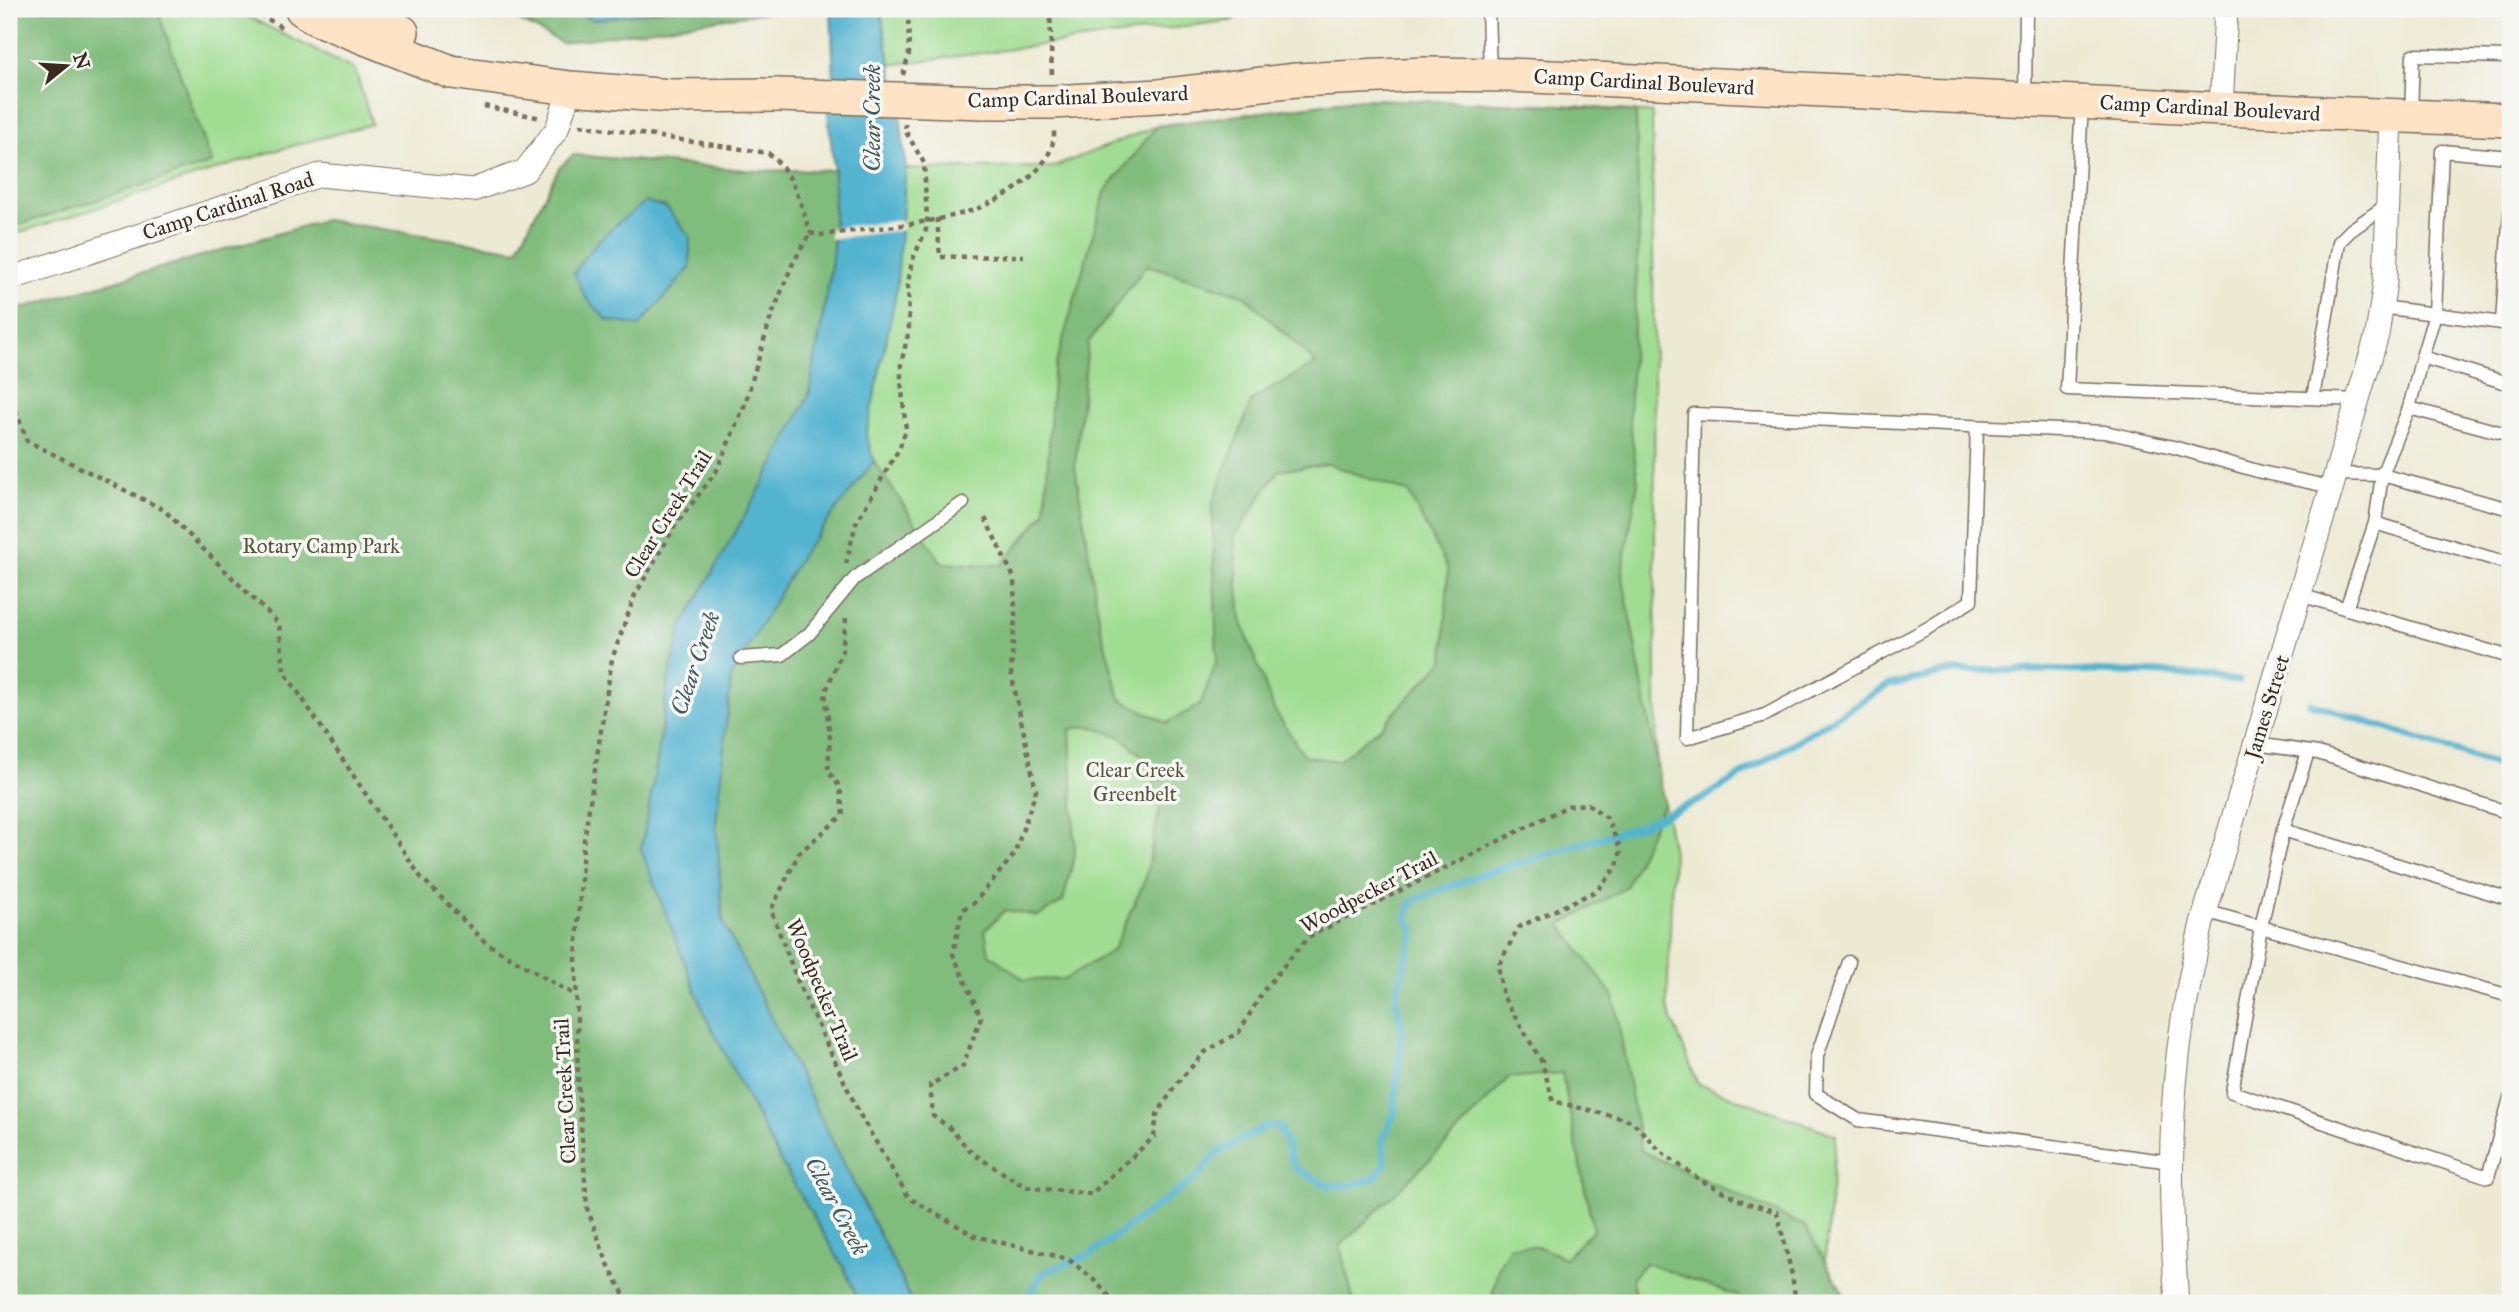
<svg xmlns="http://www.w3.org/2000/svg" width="2519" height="1312" font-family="'IM FELL Great Primer',serif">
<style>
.green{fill:#a0dd92;stroke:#6e8458;stroke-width:2}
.forest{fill:#80bc7c;stroke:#5e734d;stroke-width:2;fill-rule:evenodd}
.water{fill:#52b4d0;stroke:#466f77;stroke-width:2}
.pier{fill:#edead4}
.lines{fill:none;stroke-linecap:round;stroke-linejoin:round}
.stream{stroke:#52b4d0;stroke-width:7}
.lane-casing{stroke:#796d5e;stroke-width:15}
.street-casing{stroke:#796d5e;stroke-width:25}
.secondary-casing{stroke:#796d5e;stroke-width:36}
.path{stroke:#796d5e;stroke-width:4.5;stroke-dasharray:5 5;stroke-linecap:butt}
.lane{stroke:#fff;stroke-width:12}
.street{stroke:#fff;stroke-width:23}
.secondary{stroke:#fee4c5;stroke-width:33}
.rail-casing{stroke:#3b2a1e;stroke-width:8}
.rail{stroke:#f6f6f2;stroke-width:5;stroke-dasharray:16;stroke-linecap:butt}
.secondary-bridge-casing{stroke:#796d5e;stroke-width:36;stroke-linecap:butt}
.secondary-bridge{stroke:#fee4c5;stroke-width:33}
.labels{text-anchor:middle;stroke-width:7;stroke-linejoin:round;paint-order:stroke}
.street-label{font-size:21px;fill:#3b2a1e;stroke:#f6f6f2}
.park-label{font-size:21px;fill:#54573b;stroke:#f6f6f2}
.water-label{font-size:23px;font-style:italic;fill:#435a5c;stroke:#f6f6f2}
</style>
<rect width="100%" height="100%" fill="#f6f6f2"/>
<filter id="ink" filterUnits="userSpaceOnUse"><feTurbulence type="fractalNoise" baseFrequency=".0143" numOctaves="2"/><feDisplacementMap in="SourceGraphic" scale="14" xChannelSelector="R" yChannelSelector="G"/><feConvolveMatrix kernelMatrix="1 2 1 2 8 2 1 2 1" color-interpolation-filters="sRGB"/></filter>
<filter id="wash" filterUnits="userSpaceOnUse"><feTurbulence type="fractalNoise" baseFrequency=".00686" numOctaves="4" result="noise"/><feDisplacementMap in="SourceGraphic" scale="28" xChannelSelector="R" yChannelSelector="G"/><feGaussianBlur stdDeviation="1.57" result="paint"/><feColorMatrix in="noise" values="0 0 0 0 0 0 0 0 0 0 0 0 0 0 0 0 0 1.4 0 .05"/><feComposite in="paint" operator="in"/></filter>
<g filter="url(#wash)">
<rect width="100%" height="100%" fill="#edead4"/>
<path class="green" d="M 9,9 L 233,9 L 355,70 L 372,124 L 274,151 L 9,236 Z
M 881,9 L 1236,9 L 1234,20 L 890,65 Z
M 1362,99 L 1561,105 L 1652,113 L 1657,818 L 1664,803 L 1673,853 L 1667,1007 L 1698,1084 L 1836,1135 L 1821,1303 L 212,1303 L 9,312 L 325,220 L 517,250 L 559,168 L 573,155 L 755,171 L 1054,167 L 1157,126 Z"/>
<path class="forest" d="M 9,9 L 157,9 L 212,163 L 9,228 Z
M 497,9 L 566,9 L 594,20 L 667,9 L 787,9 L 562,43 Z
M 1362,99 L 1561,105 L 1636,112 L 1639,233 L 1629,415 L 1638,482 L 1622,573 L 1664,803 L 1626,887 L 1561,925 L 1614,997 L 1641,1151 L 1805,1226 L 1845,1296 L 1841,1303 L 1743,1303 L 1738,1296 L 1645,1263 L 1632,1278 L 1636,1303 L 1491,1303 L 1498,1268 L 1510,1246 L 1537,1246 L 1565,1258 L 1593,1230 L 1562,1073 L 1508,1078 L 1448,1142 L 1340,1246 L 1354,1303 L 912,1303 L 903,1282 L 723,922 L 716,823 L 731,676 L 802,554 L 874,461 L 942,563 L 1002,565 L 1045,512 L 1053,375 L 1105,192 L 1157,126 ZM 1147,265 L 1245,296 L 1316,363 L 1252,400 L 1212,505 L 1217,660 L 1200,705 L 1167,723 L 1120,699 L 1100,625 L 1075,466 L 1088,343 ZM 1328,464 L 1408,492 L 1448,569 L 1444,660 L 1380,728 L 1338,761 L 1304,756 L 1274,709 L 1241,620 L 1234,537 L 1279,470 ZM 1090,726 L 1121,737 L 1146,759 L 1160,806 L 1145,880 L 1113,950 L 1065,979 L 1025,980 L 989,954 L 985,930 L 1005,910 L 1038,916 L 1063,901 L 1075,854 L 1070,729 Z
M 573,155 L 755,171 L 834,170 L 833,255 L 809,395 L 667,687 L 657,763 L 641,850 L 706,1017 L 778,1157 L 844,1268 L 860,1303 L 9,1303 L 9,312 L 325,220 L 517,250 L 559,168 Z"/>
<path class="water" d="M 566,9 L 667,9 L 594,20 Z
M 831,9 L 880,9 L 900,115 L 906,169 L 896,294 L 866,435 L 874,461 L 802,554 L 731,676 L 716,823 L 723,922 L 903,1282 L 912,1303 L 860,1303 L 844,1268 L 778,1157 L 706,1017 L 641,850 L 657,763 L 667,687 L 681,628 L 774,464 L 809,395 L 830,277 L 834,239 L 834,170 L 828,113 L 834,81 Z
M 646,202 L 666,207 L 690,237 L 690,268 L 639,326 L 607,320 L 586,298 L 574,273 C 592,242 617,222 646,202 Z"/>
<path class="pier" d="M 902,220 L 903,230 L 830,239 L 830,228 Z"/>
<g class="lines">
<path class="stream" d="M 2310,703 L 2510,769
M 1024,1303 L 1042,1273 L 1089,1255 L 1198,1176 L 1217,1153 L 1266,1126 L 1280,1127 L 1295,1168 L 1326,1185 L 1352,1185 L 1374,1178 L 1385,1164 L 1382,1140 L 1394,1114 L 1402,1026 L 1395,998 L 1414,931 L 1406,918 L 1412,901 L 1480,875 L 1639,826 L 1702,799 L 1888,685 L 1953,671 L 2041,670 L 2168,673 L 2239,681"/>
</g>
</g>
<g filter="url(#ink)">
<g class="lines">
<g class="lane-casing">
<path id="lane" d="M 1488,9 L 1490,75
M 2025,99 L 2026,9
M 2082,102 L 2067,389 L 2357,400
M 2411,116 L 2413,55 L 2510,57
M 2510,157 L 2442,151 L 2435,314 L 2502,323 L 2507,247 L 2510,247
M 2507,247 L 2510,213
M 2381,307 L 2435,314 L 2422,357
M 2313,398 L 2339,242 L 2351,230 L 2387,205
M 2409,408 L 2422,357 L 2510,384
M 1977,427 L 1971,601 L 1928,628 L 1765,715 L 1687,738 L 1694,414 L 2105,432 L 2173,447 L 2261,472 L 2331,487
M 2510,435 L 2409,408 L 2382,475 L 2510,509
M 2335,474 L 2382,475 L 2375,523
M 2300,595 L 2510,657
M 2346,609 L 2375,523 L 2510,564
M 741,658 L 782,655 L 809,634 L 855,578 L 963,503
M 2256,744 L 2318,753 L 2510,813
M 2283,830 L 2308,752
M 2205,911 L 2261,927 L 2283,830 L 2510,899
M 1849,962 L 1817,1056 L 1816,1094 L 1858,1120 L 2171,1162
M 2510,996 L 2261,927 L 2232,1092 L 2488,1177 L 2510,1098"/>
</g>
<g class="street-casing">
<path id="street" d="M 2221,109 L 2226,9
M 9,279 L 320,175 L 473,190 L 525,171 L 557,129 L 570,88
M 2177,1303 C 2171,1221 2168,1138 2178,1056 C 2183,1011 2192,967 2202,923 L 2377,335 L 2385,282 L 2391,115"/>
</g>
<g class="secondary-casing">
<path id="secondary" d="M 302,9 L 315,18 L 451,72 L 570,88 L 671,96 L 778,95
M 357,9 L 402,32
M 984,102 L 1052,102 L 1159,96 L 1296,80 L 1425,74 L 1509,75 L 2221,109 L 2510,120"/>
</g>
<path class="path" d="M 251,9 L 281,27
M 1050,9 L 1052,78
M 903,75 L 909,54 L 908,9
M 484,106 L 541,118
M 580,125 L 768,153 C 795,175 800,201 810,233
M 937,218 L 940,257 L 1024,256
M 810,233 L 820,235 C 866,229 915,226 960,214 C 996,205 1057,172 1054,129
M 9,391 L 27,441 L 164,510 L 279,624 L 284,671 L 420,876 L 486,943 L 576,996
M 985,518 L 1014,578 L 1015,615 L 1011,672 L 1036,791 L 1014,855 L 974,903 L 962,910 L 953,954 L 981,1017 L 963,1066 L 930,1085 L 933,1116 L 949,1127 L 972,1153 L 1025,1187 L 1091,1194 L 1154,1137 L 1157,1114 L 1178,1082 L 1205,1052 L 1239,1032 L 1264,990 L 1308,937 L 1568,806 L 1588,804 L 1607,818 L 1621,850 L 1617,866 L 1598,890 L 1519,927 L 1498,966 L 1503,996 L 1542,1062 L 1553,1101 L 1632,1121 L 1661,1152 L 1700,1180 L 1744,1202 L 1777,1212 L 1792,1275 L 1796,1303
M 846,564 L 856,523 L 899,449 L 906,430 L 901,381 L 901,364 L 909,330 L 908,284 L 912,261 L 926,230 L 927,220 L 924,163 L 906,132 L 905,124
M 846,618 L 842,652 L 825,693 L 830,737 L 828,771 L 840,787 L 843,815 L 799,853 L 771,910 L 799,985 L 860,1115 L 909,1198 L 975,1236 L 1068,1259 L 1092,1278 L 1116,1303
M 628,1303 L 607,1262 L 587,1208 L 578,1083 L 576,960 L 583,847 L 612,659 L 635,595 L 675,526 L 716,472 L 745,404 L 770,320 L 792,265 L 810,233"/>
<use href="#lane" class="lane"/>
<use href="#street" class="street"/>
<use href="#secondary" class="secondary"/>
<g class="rail-casing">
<path id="rail" d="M 2508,1303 L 2510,1295"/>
</g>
<use href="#rail" class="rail"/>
<g class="secondary-bridge-casing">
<path id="secondary-bridge" d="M 778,95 L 984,102"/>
</g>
<use href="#secondary-bridge" class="secondary-bridge"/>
</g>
</g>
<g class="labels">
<g class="street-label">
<text transform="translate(1644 82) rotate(3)" y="7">Camp Cardinal Boulevard</text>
<text transform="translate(1078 97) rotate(-2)" y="7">Camp Cardinal Boulevard</text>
<text transform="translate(2210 108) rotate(3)" y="7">Camp Cardinal Boulevard</text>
<text transform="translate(228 206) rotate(-18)" y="7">Camp Cardinal Road</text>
<text transform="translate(668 514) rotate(-58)" y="7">Clear Creek Trail</text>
<text transform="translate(2267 707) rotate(-73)" y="7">James Street</text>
<text transform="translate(1369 892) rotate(-28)" y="7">Woodpecker Trail</text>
<text transform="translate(822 990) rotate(67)" y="7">Woodpecker Trail</text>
<text transform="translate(565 1091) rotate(-93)" y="7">Clear Creek Trail</text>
</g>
<g class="park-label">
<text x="321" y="553">Rotary Camp Park</text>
<text x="1135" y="777">Clear Creek<tspan x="1135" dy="24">Greenbelt</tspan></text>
</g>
<g class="water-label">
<text transform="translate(872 118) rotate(-90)" y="8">Clear Creek</text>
<text transform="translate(695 663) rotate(-71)" y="8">Clear Creek</text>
<text transform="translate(837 1206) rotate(62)" y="8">Clear Creek</text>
</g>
</g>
<rect width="2519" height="1312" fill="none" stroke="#f6f6f2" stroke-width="35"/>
<g transform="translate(66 66) rotate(72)" stroke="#f6f6f2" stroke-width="5" paint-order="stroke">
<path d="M0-5L12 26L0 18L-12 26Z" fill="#3b2a1e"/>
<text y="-10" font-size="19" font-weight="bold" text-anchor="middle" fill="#3b2a1e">N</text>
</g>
</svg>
